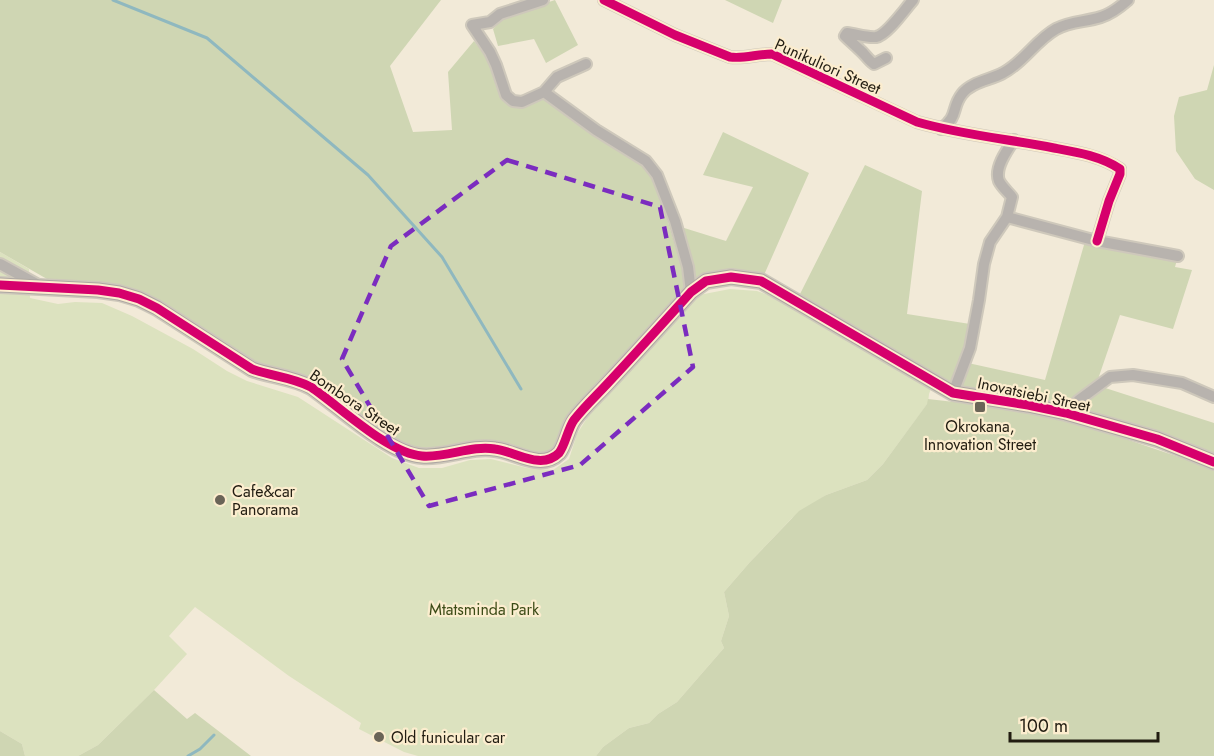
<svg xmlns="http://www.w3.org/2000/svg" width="1214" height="756" font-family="Jost,sans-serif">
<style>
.green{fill:#dce2bf}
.forest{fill:#cfd6b3}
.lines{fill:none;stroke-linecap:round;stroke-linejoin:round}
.stream{stroke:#8fb8bf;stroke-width:3}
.street-casing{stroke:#cec8bb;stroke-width:14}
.secondary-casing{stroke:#cec8bb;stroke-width:18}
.street{stroke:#b8b3ae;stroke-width:10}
.secondary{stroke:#ada7a2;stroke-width:15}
.cycleway-casing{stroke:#fcedce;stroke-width:13}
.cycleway{stroke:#d6006c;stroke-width:9}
.marked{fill:none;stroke:#7b2cbf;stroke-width:4.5;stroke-dasharray:12 8;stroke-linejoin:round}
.poi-dot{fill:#6a6457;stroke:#fcedce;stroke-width:2}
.labels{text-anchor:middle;stroke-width:4.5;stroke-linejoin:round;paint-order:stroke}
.street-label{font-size:16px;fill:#211c11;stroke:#fcedce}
.poi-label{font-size:16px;fill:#211c11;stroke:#fcedce;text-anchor:start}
.park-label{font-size:16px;fill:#3c4b16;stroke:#fcedce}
</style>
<rect width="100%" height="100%" fill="#f2ead8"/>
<path class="green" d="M 0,252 L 29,269 L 30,298 L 58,304 L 75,302 L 102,303 L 132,316 L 193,349 L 227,371 L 247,381 L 298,397 L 392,458 L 419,468 L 442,468 L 470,460 L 491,459 L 527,468 L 553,470 L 569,459 L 577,434 L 587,418 L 675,314 L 699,295 L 730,289 L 757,291 L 776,298 L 932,386 L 929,394 L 928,403 L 883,464 L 867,480 L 826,495 L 792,518 L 750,562 L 724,592 L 729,616 L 721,641 L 724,648 L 677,702 L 658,714 L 649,723 L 629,728 L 603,747 L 596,756 L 418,756 L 404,752 L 359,729 L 361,723 L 289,676 L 195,607 L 169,636 L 187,654 L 154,690 L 98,745 L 78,756 L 25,756 L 22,744 L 0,731 Z"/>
<path class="forest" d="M 0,0 L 441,0 L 390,66 L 413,132 L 452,130 L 448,72 L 474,41 L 487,57 L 497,89 L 507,104 L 521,106 L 543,96 L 646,167 L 656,181 L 688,289 L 622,361 L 568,415 L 554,447 L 545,454 L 533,454 L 514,445 L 486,440 L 457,448 L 418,450 L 400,445 L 367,421 L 255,366 L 170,312 L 68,283 L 47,279 L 0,252 Z
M 555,0 L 578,45 L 546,63 L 534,39 L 498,46 L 493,29 L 504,17 Z
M 725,0 L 782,0 L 773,23 Z
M 1214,65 L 1214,190 L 1195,179 L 1176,151 L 1174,116 L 1179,97 L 1207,90 Z
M 723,132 L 809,173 L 764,275 L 732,269 L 693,278 L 681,227 L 726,241 L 753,187 L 703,175 Z
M 865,165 L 922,191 L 907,314 L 970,324 L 967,348 L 952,382 L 947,383 L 800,294 Z
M 1086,238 L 1178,256 L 1175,267 L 1192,270 L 1173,329 L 1120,315 L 1096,385 L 1214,423 L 1214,455 L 959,390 L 968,363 L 1045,380 Z
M 928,399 L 954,402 L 967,400 L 1064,418 L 1214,469 L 1214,756 L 596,756 L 603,747 L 629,728 L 649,723 L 658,714 L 677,702 L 724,648 L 721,641 L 729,616 L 724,592 L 750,562 L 799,511 L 826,495 L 867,480 L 883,464 L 927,404 Z
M 154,690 L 187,719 L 195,713 L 251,756 L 78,756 L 98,745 Z
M 0,731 L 22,744 L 25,756 L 0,756 Z"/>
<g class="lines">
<path class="stream" d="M 113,0 L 207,38 L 368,175 L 442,257 L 521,389
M 188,756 L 200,749 L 214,735"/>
<g class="street-casing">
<path id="street" d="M 604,0 L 675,35 L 730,57 C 744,59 757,54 772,54 L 917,122 C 962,135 1009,139 1054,148 C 1076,152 1101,156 1120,169 L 1120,174 L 1109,201 L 1097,241
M 472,25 L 490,52 L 496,65 L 506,95 L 513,101 L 522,102 L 544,92 L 557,77 L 586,64
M 472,25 L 490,22 L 500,14 L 543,0
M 886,58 L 874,64 C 868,60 865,54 860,50 C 855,45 850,41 845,36 L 847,33 C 856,34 867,38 876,37 C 887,35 905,9 913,0
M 544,92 L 596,130 L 646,161 L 657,175 L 675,221 L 688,267 L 691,292
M 941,129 C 959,116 951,108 962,94 C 971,82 990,80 1003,73 C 1023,63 1036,40 1056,29 C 1070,21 1086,22 1101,17 C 1111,14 1120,7 1128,0
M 1007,217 L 1097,241 L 1178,256
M 0,264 L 40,286
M 953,393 L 970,348 L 979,300 L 984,264 L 990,242 L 1007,217 L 1012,197 C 1008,192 1002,187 999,181 C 994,168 1007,150 1014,140
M 1066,413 L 1079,400 L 1110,377 L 1133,375 L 1182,383 L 1214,397"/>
</g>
<g class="secondary-casing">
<path id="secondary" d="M 0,285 L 98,290 L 119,293 L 139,299 L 157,308 L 252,369 C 271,376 292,377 311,387 C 339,406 389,454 422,456 C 447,458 471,445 495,449 C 515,451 541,471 559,453 C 565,446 568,428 574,420 C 584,407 597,395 608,383 C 636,353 664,322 691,292 L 706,281 L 731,277 L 761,281 L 953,393 L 1028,405 L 1066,413 L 1157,439 L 1214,462"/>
</g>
<use href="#street" class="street"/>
<use href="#secondary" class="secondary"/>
<g class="cycleway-casing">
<path id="cycleway" d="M 604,0 L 675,35 L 730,57 C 744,59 757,54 772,54 L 917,122 C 962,135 1009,139 1054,148 C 1076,152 1101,156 1120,169 L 1120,174 L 1109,201 L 1097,241
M 0,285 L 98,290 L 119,293 L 139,299 L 157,308 L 252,369 C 271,376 292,377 311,387 C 339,406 389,454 422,456 C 447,458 471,445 495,449 C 515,451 541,471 559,453 C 565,446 568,428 574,420 C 584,407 597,395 608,383 C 636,353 664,322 691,292 L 706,281 L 731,277 L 761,281 L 953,393 L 1028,405 L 1066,413 L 1157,439 L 1214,462"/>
</g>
<use href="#cycleway" class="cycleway"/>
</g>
<path class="marked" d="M 507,160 L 660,207 L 693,367 L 580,465 L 429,506 L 342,359 L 391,246 Z"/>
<g class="poi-dot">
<rect x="974" y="401" width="12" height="12" rx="3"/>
<circle cx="220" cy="500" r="6"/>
<circle cx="379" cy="737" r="6"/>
</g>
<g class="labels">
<g class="street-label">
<text transform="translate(828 66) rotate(24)" y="6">Punikuliori Street</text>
<text transform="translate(1034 394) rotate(12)" y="6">Inovatsiebi Street</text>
<text transform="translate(355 402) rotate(34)" y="6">Bombora Street</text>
</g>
<g class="poi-label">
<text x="980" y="432" text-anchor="middle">Okrokana,<tspan x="980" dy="18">Innovation Street</tspan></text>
<text x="232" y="497">Cafe&amp;car<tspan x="232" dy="18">Panorama</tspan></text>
<text x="391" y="743">Old funicular car</text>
</g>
<g class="park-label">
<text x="484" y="615">Mtatsminda Park</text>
</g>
</g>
<path d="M1010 732v9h148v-9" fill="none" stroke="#211c11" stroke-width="3"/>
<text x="1019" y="732" font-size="18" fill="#211c11" stroke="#fcedce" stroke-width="4.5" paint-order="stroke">100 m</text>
</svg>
